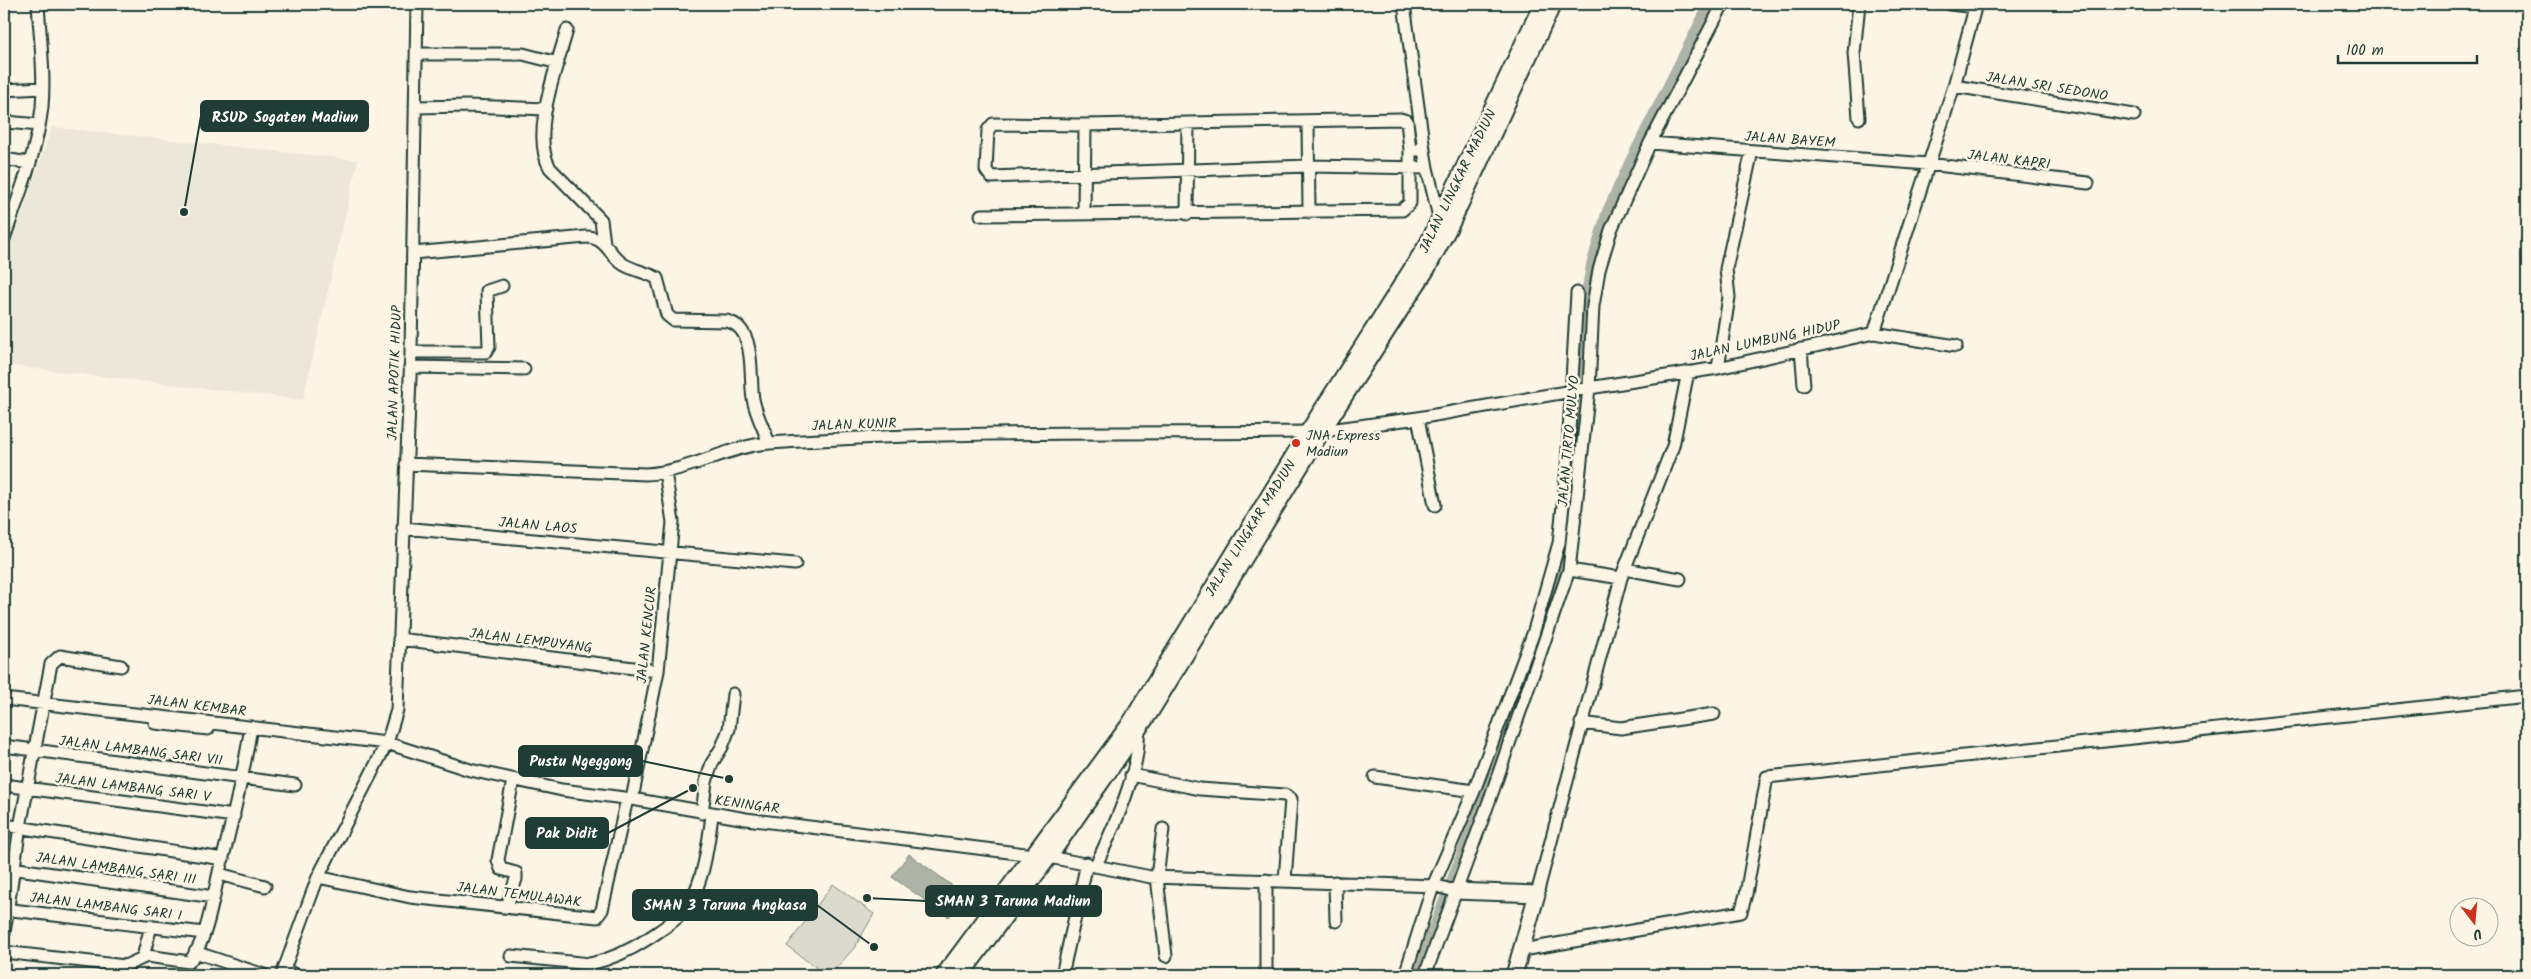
<svg xmlns="http://www.w3.org/2000/svg" width="2531" height="979" font-family="Kalam,sans-serif">
<style>
.built{fill:#ece7d8}
.green{fill:#dcdacc;stroke:#7e8c80}
.water{fill:#aeb3a7;stroke:#758479}
.lines{fill:none;stroke-linecap:round;stroke-linejoin:round}
.canal{stroke:#aeb3a7;stroke-width:10}
.minor-casing{stroke:#1f3d34;stroke-width:15}
.major-casing{stroke:#1f3d34;stroke-width:19}
.minor{stroke:#fcf5e5;stroke-width:11}
.major{stroke:#fcf5e5;stroke-width:15}
.poi-dot{fill:#c8321e;stroke:#fcf5e5;stroke-width:2}
.labels{text-anchor:middle;stroke-width:5;stroke-linejoin:round;paint-order:stroke}
.street-label{font-size:14px;fill:#1f3d34;stroke:#fcf5e5}
.poi-label{font-size:14px;fill:#1f3d34;stroke:#fcf5e5;text-anchor:start}
.leader{fill:none;stroke:#1f3d34;stroke-width:2}
.callout-dot{fill:#1f3d34;stroke:#fcf5e5;stroke-width:2}
.callout{fill:#1f3d34;stroke:#1f3d34;stroke-width:2}
.callout-label{font-size:15px;text-anchor:middle;font-weight:bold;fill:#fff}
</style>
<rect width="100%" height="100%" fill="#fcf5e5"/>
<filter id="ink" filterUnits="userSpaceOnUse"><feTurbulence type="fractalNoise" baseFrequency=".02" numOctaves="2"/><feDisplacementMap in="SourceGraphic" scale="10" xChannelSelector="R" yChannelSelector="G"/><feConvolveMatrix kernelMatrix="1 2 1 2 8 2 1 2 1" color-interpolation-filters="sRGB"/></filter>
<g filter="url(#ink)">
<path class="built" d="M 52,127 L 358,160 L 303,400 L 4,365 L 4,265 Z"/>
<path class="green" d="M 833,884 L 874,914 L 855,947 L 830,975 L 826,975 L 787,946 Z"/>
<path class="water" d="M 909,854 L 965,895 L 949,917 L 892,877 Z"/>
<g class="lines">
<path class="canal" d="M 1480,803 L 1554,592 L 1564,553 L 1573,489 L 1580,403 L 1581,322 L 1591,265 L 1607,211 L 1629,163 L 1709,4
M 1416,975 L 1482,799"/>
<g class="minor-casing">
<path id="minor" d="M 1404,4 L 1424,150
M 1950,4 L 1975,7
M 567,30 C 557,67 530,134 550,168 L 601,220 L 604,243
M 417,54 L 523,54 L 558,63
M 1954,86 L 2134,115
M 4,90 L 43,88
M 415,107 L 468,106 L 546,109
M 1859,118 L 1854,53 L 1859,4
M 1400,119 L 1407,121 L 1410,150 L 1424,150 L 1427,168 L 1309,166 L 991,177 L 986,170 L 988,130 L 993,124 L 1085,125 Z
M 6,122 L 39,125
M 1308,122 L 1309,212
M 1650,143 L 1928,164 L 2088,183
M 4,159 L 29,163
M 1427,168 L 1440,221
M 1084,214 L 1085,125
M 1187,214 L 1188,123
M 981,215 L 1402,210 L 1410,203 L 1410,150
M 4,239 C 18,197 37,152 42,107 C 45,73 40,38 38,4
M 413,253 L 586,237 C 606,237 609,255 623,264 C 632,270 646,272 657,278 L 667,315 L 673,320 L 727,321 C 757,328 749,375 753,399 C 756,415 764,429 769,443
M 1874,333 L 1956,346
M 1801,349 L 1804,385
M 411,352 L 486,352 L 489,347 L 487,291 L 502,286
M 410,367 L 524,369
M 1718,368 L 1729,297 L 1726,269 L 1752,151
M 1418,418 L 1435,505
M 1322,431 L 1418,418 L 1589,388 L 1718,368 L 1874,333 L 1954,86 L 1976,4
M 406,464 L 646,474 C 689,472 727,446 770,443 C 949,430 1129,434 1308,432
M 403,528 L 795,564
M 1625,569 L 1680,579
M 1569,570 L 1621,578
M 399,639 L 658,671
M 4,699 L 387,743 L 470,770 L 562,790 L 632,799 L 746,819 L 1049,857 L 1151,877 L 1437,886 L 1454,891
M 155,723 L 208,729
M 1581,723 L 1621,728 L 1714,714
M 4,746 L 295,785
M 1131,775 L 1200,789 L 1285,795 L 1291,799 L 1285,880
M 1375,777 L 1474,791
M 4,785 L 234,816
M 632,799 L 658,671 L 673,522 L 665,472
M 702,813 L 706,782 L 712,763 L 722,747 L 729,729 L 733,694
M 4,825 L 223,859
M 1163,829 L 1157,877 L 1166,956
M 1096,865 C 1113,829 1141,770 1138,731 L 1134,728
M 4,867 L 214,897
M 219,874 L 265,886
M 318,877 L 410,897 L 597,917 L 602,910 L 627,799
M 1335,882 L 1336,921
M 1537,894 L 1621,578 L 1673,446 L 1688,372
M 507,906 L 516,879 L 516,873 L 501,869 L 498,860 L 513,780
M 4,909 L 204,933
M 4,933 L 20,827 L 51,664 L 60,656 L 121,666
M 1522,950 L 1741,912 L 1746,894 L 1767,777 L 2527,696
M 4,952 L 125,966 L 147,956 L 189,962 C 207,942 213,898 219,872 C 232,824 243,776 251,727
M 195,952 L 264,975
M 511,956 L 590,964 C 612,959 631,950 649,938 C 659,931 671,924 680,915 C 703,892 708,846 712,815
M 143,957 L 151,926
M 284,971 L 297,975
M 282,975 L 318,877 L 387,743 L 397,710 L 411,352 L 417,4
M 1062,975 L 1087,863
M 1266,975 L 1266,880
M 1405,975 L 1433,886 L 1474,791 L 1533,634 L 1559,543 L 1567,467 L 1577,293
M 1425,975 L 1491,796 L 1569,570 L 1589,388 L 1593,306 L 1599,270 L 1611,230 L 1650,143 L 1723,4"/>
</g>
<g class="major-casing">
<path id="major" d="M 1454,891 L 1537,894 L 1514,975
M 944,975 L 1129,725 L 1308,432 L 1428,243 L 1542,4
M 961,975 L 1049,857 L 1151,711 L 1322,431 L 1427,269 L 1452,222 L 1553,4"/>
</g>
<use href="#minor" class="minor"/>
<use href="#major" class="major"/>
</g>
</g>
<circle class="poi-dot" cx="1296" cy="443" r="5"/>
<g class="labels">
<g class="street-label">
<text transform="translate(2047 86) rotate(9)" y="5">JALAN SRI SEDONO</text>
<text transform="translate(1790 139) rotate(4)" y="5">JALAN BAYEM</text>
<text transform="translate(2009 159) rotate(7)" y="5">JALAN KAPRI</text>
<text transform="translate(1457 181) rotate(-64)" y="5">JALAN LINGKAR MADIUN</text>
<text transform="translate(1765 340) rotate(-12)" y="5">JALAN LUMBUNG HIDUP</text>
<text transform="translate(394 373) rotate(-88)" y="5">JALAN APOTIK HIDUP</text>
<text transform="translate(854 424) rotate(-2)" y="5">JALAN KUNIR</text>
<text transform="translate(1568 441) rotate(-85)" y="5">JALAN TIRTO MULYO</text>
<text transform="translate(538 525) rotate(5)" y="5">JALAN LAOS</text>
<text transform="translate(1250 528) rotate(-58)" y="5">JALAN LINGKAR MADIUN</text>
<text transform="translate(646 635) rotate(-84)" y="5">JALAN KENCUR</text>
<text transform="translate(531 640) rotate(7)" y="5">JALAN LEMPUYANG</text>
<text transform="translate(197 705) rotate(7)" y="5">JALAN KEMBAR</text>
<text transform="translate(141 750) rotate(7)" y="5">JALAN LAMBANG SARI VII</text>
<text transform="translate(133 787) rotate(7)" y="5">JALAN LAMBANG SARI V</text>
<text transform="translate(747 804) rotate(8)" y="5">KENINGAR</text>
<text transform="translate(116 868) rotate(8)" y="5">JALAN LAMBANG SARI III</text>
<text transform="translate(519 894) rotate(7)" y="5">JALAN TEMULAWAK</text>
<text transform="translate(106 906) rotate(7)" y="5">JALAN LAMBANG SARI I</text>
</g>
<g class="poi-label">
<text x="1306" y="440">JNA Express<tspan x="1306" dy="16">Madiun</tspan></text>
</g>
</g>
<path class="leader" d="M184 212L201 116M729 779L642 761M693 788L608 833M867 898L926 901M874 947L817 905"/>
<g class="callout-dot">
<circle cx="184" cy="212" r="5"/>
<circle cx="729" cy="779" r="5"/>
<circle cx="693" cy="788" r="5"/>
<circle cx="867" cy="898" r="5"/>
<circle cx="874" cy="947" r="5"/>
</g>
<g class="callout">
<rect x="201" y="101" width="167" height="30" rx="5"/>
<rect x="519" y="746" width="123" height="30" rx="5"/>
<rect x="526" y="818" width="82" height="30" rx="5"/>
<rect x="926" y="886" width="175" height="30" rx="5"/>
<rect x="633" y="890" width="184" height="30" rx="5"/>
</g>
<g class="callout-label">
<text x="285" y="122">RSUD Sogaten Madiun</text>
<text x="581" y="766">Pustu Ngeggong</text>
<text x="567" y="838">Pak Didit</text>
<text x="1013" y="906">SMAN 3 Taruna Madiun</text>
<text x="725" y="910">SMAN 3 Taruna Angkasa</text>
</g>
<rect width="2531" height="979" fill="none" stroke="#fcf5e5" stroke-width="20"/>
<rect x="10" y="10" width="2511" height="959" fill="none" stroke="#1f3d34" stroke-width="2" filter="url(#ink)"/>
<g transform="translate(2474 922) rotate(164)"><circle r="24" fill="#fcf5e5" stroke="#a4ab9e"/>
<path d="M0-4L9 19L0 12L-9 19Z" fill="#c8321e"/>
<text y="-8" font-size="14" font-weight="bold" text-anchor="middle" fill="#1f3d34">U</text>
</g>
<path d="M2338 55v8h139v-8" fill="none" stroke="#1f3d34" stroke-width="2.5"/>
<text x="2346" y="55" font-size="15" fill="#1f3d34" stroke="#fcf5e5" stroke-width="4" paint-order="stroke">100 m</text>
</svg>
